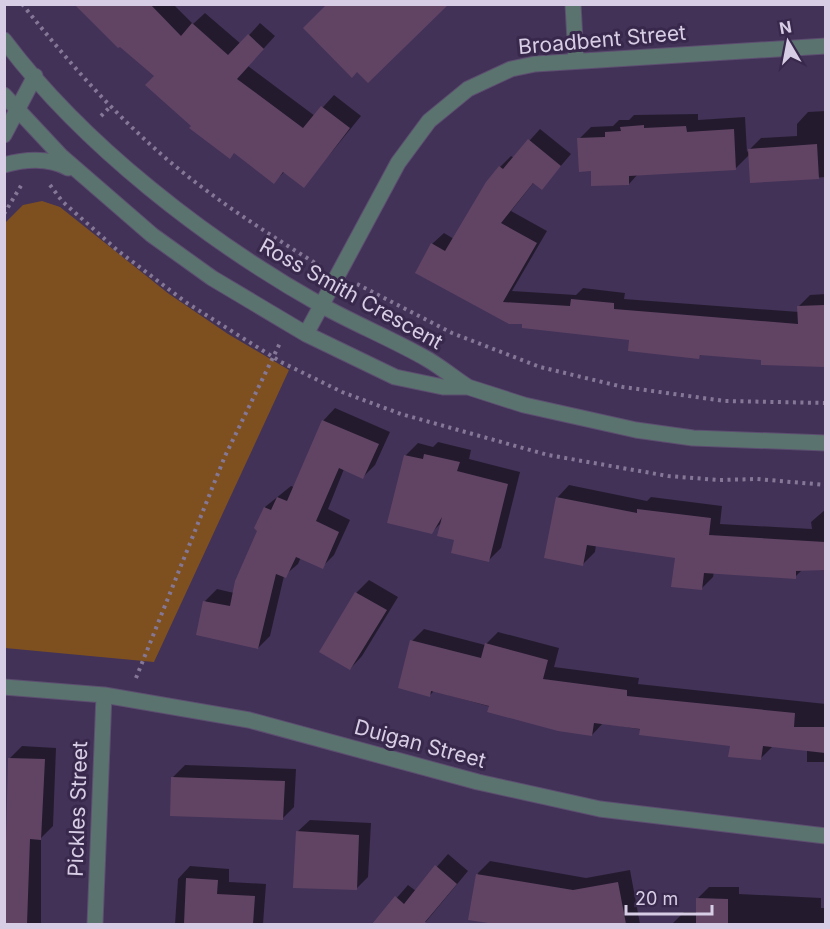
<svg xmlns="http://www.w3.org/2000/svg" width="830" height="929" font-family="Inter,sans-serif">
<style>
.green{fill:#7e5020}
.shadow{fill:#0007}
.building{fill:#614464}
.lines{fill:none;stroke-linecap:round;stroke-linejoin:round}
.minor-casing{stroke:#5d4e71;stroke-width:17}
.path{stroke:#857897;stroke-width:4;stroke-dasharray:3 4.5;stroke-linecap:butt}
.minor{stroke:#5b736f;stroke-width:15}
.labels{text-anchor:middle;stroke-width:6;stroke-linejoin:round;paint-order:stroke}
.street-label{font-size:21px;fill:#d7cee5;stroke:#38284b}
</style>
<rect width="100%" height="100%" fill="#423257"/>
<path class="green" d="M 42,201 L 60,207 L 169,294 L 228,334 L 289,370 L 154,662 L 5,648 L 5,223 L 23,205 Z"/>
<path class="shadow" d="M 76,4 L 173,4 L 193,24 L 205,13 L 241,44 L 260,23 L 275,36 L 248,66 L 315,116 L 334,95 L 361,116 L 304,186 L 285,171 L 274,182 L 234,152 L 193,126 L 156,76 Z
M 826,111 L 826,177 L 751,182 L 750,154 L 736,168 L 638,174 L 629,184 L 592,169 L 579,139 L 591,127 L 613,126 L 619,120 L 629,120 L 634,115 L 698,114 L 698,120 L 745,117 L 747,152 L 761,138 L 797,136 L 797,124 L 808,112 Z
M 540,129 L 571,154 L 542,188 L 534,182 L 511,211 L 547,231 L 512,291 L 576,295 L 583,288 L 625,293 L 624,299 L 799,312 L 799,306 L 810,295 L 826,294 L 826,365 L 762,364 L 763,359 L 702,353 L 699,357 L 631,338 L 524,323 L 432,244 L 444,233 L 454,239 L 500,167 L 511,156 L 514,158 Z
M 335,408 L 390,432 L 375,465 L 363,477 L 344,469 L 328,509 L 350,520 L 334,555 L 322,567 L 301,557 L 298,564 L 284,576 L 270,636 L 258,648 L 205,601 L 217,589 L 234,593 L 259,531 L 265,507 L 291,486 L 294,487 L 323,421 Z
M 438,442 L 471,450 L 469,459 L 520,472 L 501,548 L 488,561 L 456,539 L 442,522 L 431,533 L 389,522 L 406,455 L 418,443 L 433,447 Z
M 569,485 L 647,501 L 651,497 L 722,506 L 720,524 L 812,529 L 811,522 L 826,509 L 826,568 L 803,569 L 795,577 L 714,572 L 713,577 L 701,589 L 677,556 L 596,545 L 595,552 L 583,564 L 557,498 Z
M 369,580 L 398,597 L 362,656 L 350,669 L 321,651 L 357,592 Z
M 424,629 L 485,645 L 498,632 L 559,648 L 554,667 L 639,678 L 638,684 L 826,704 L 826,762 L 807,762 L 807,750 L 773,746 L 761,758 L 731,745 L 603,723 L 592,735 L 434,691 L 430,695 L 412,641 Z
M 22,746 L 56,748 L 53,826 L 41,838 L 41,924 L 4,924 L 10,758 Z
M 185,765 L 296,769 L 294,807 L 282,819 L 173,777 Z
M 310,820 L 371,823 L 368,877 L 356,889 L 297,832 Z
M 448,854 L 468,871 L 424,924 L 374,924 L 408,885 L 416,891 Z
M 490,861 L 586,878 L 630,870 L 640,924 L 504,924 L 470,918 L 478,873 Z
M 190,866 L 229,869 L 229,882 L 266,884 L 263,924 L 175,924 L 178,879 Z
M 709,887 L 739,887 L 739,894 L 821,898 L 821,908 L 826,908 L 826,924 L 672,924 L 684,912 L 697,912 L 697,899 Z"/>
<path class="building" d="M 74,4 L 150,4 L 181,36 L 192,23 L 228,55 L 248,34 L 264,49 L 237,79 L 303,128 L 321,106 L 350,128 L 304,188 L 283,172 L 274,184 L 234,153 L 230,159 L 189,128 L 191,126 L 145,85 L 154,76 L 120,47 L 118,48 Z
M 327,4 L 449,4 L 368,83 L 357,72 L 352,78 L 303,28 Z
M 644,125 L 644,128 L 686,126 L 687,132 L 734,129 L 736,170 L 629,176 L 629,185 L 591,186 L 591,171 L 579,172 L 577,138 L 605,137 L 605,132 L 621,131 L 620,127 Z
M 528,139 L 561,166 L 542,190 L 533,183 L 501,223 L 537,243 L 503,302 L 570,306 L 571,299 L 614,303 L 614,309 L 798,324 L 797,306 L 825,305 L 825,367 L 761,365 L 761,360 L 700,355 L 699,359 L 628,351 L 629,340 L 522,328 L 522,324 L 509,324 L 415,273 L 431,243 L 445,251 L 486,182 L 499,166 L 503,169 Z
M 817,144 L 819,179 L 750,183 L 748,149 Z
M 322,420 L 379,444 L 363,479 L 339,468 L 316,521 L 339,532 L 323,569 L 296,557 L 286,578 L 276,574 L 258,649 L 196,635 L 203,601 L 230,606 L 235,581 L 257,531 L 254,528 L 264,507 L 271,510 L 277,497 L 287,501 Z
M 424,454 L 460,462 L 457,471 L 508,484 L 489,562 L 451,553 L 454,540 L 437,536 L 442,517 L 432,534 L 387,523 L 404,455 L 423,459 Z
M 556,497 L 637,513 L 637,509 L 711,518 L 709,535 L 825,542 L 825,570 L 796,571 L 796,579 L 704,573 L 702,590 L 671,587 L 675,558 L 587,545 L 583,566 L 544,558 Z
M 355,592 L 387,610 L 350,670 L 319,652 Z
M 410,640 L 481,658 L 485,643 L 548,660 L 543,679 L 627,690 L 627,696 L 795,713 L 794,727 L 825,727 L 825,753 L 763,746 L 761,760 L 728,757 L 730,746 L 639,735 L 640,729 L 594,723 L 592,736 L 558,731 L 487,712 L 489,706 L 431,691 L 430,697 L 398,688 Z
M 8,758 L 45,759 L 41,840 L 30,839 L 27,924 L 4,924 Z
M 171,777 L 285,781 L 283,820 L 170,816 Z
M 296,831 L 359,835 L 357,890 L 293,888 Z
M 435,865 L 457,884 L 425,922 L 428,924 L 372,924 L 395,896 L 404,904 Z
M 476,874 L 573,890 L 618,882 L 626,924 L 495,924 L 468,920 Z
M 186,878 L 218,880 L 217,894 L 255,896 L 253,924 L 184,924 Z
M 696,898 L 728,899 L 728,924 L 696,924 Z"/>
<g class="lines">
<g class="minor-casing">
<path id="minor" d="M 573,4 L 576,60
M 4,40 C 83,145 207,241 321,305 C 355,324 392,339 427,359 C 441,367 454,378 468,387
M 4,95 L 62,157 L 152,235 L 212,278 L 306,334 L 395,377 L 443,387 L 468,387 L 524,405 L 636,430 L 693,438 L 826,443
M 4,135 L 35,76
M 4,165 C 26,159 48,157 68,168
M 306,334 L 398,163 L 429,121 L 468,89 L 511,69 L 535,64 L 826,46
M 4,687 L 104,695 L 249,720 L 478,782 L 600,809 L 826,836
M 95,924 L 104,695"/>
</g>
<path class="path" d="M 22,4 C 59,50 96,94 139,134 C 193,186 257,227 320,266
M 101,116 L 111,106
M 50,185 L 62,201 L 117,250 L 187,303 L 281,362 L 342,392 L 401,414 L 548,455 L 668,476 L 719,480 L 757,479 L 826,485
M 4,214 L 22,184
M 357,284 L 452,333 L 540,367 L 623,387 L 725,401 L 826,403
M 136,678 L 225,456 L 280,343"/>
<use href="#minor" class="minor"/>
</g>
<g class="labels">
<g class="street-label">
<text transform="translate(602 40) rotate(-5)" y="7">Broadbent Street</text>
<text transform="translate(351 294) rotate(29)" y="7">Ross Smith Crescent</text>
<text transform="translate(420 744) rotate(15)" y="7">Duigan Street</text>
<text transform="translate(78 809) rotate(-88)" y="7">Pickles Street</text>
</g>
</g>
<rect width="830" height="929" fill="none" stroke="#d7cee5" stroke-width="12"/>
<g transform="translate(788 42) rotate(350)" stroke="#38284b" stroke-width="4.5" paint-order="stroke">
<path d="M0-4.5L10 22L0 15L-10 22Z" fill="#d7cee5"/>
<text y="-9" font-size="16" font-weight="bold" text-anchor="middle" fill="#d7cee5">N</text>
</g>
<path d="M626 905v9h86v-9" fill="none" stroke="#d7cee5" stroke-width="3"/>
<text x="635" y="905" font-size="18" fill="#d7cee5" stroke="#38284b" stroke-width="4.5" paint-order="stroke">20 m</text>
</svg>
